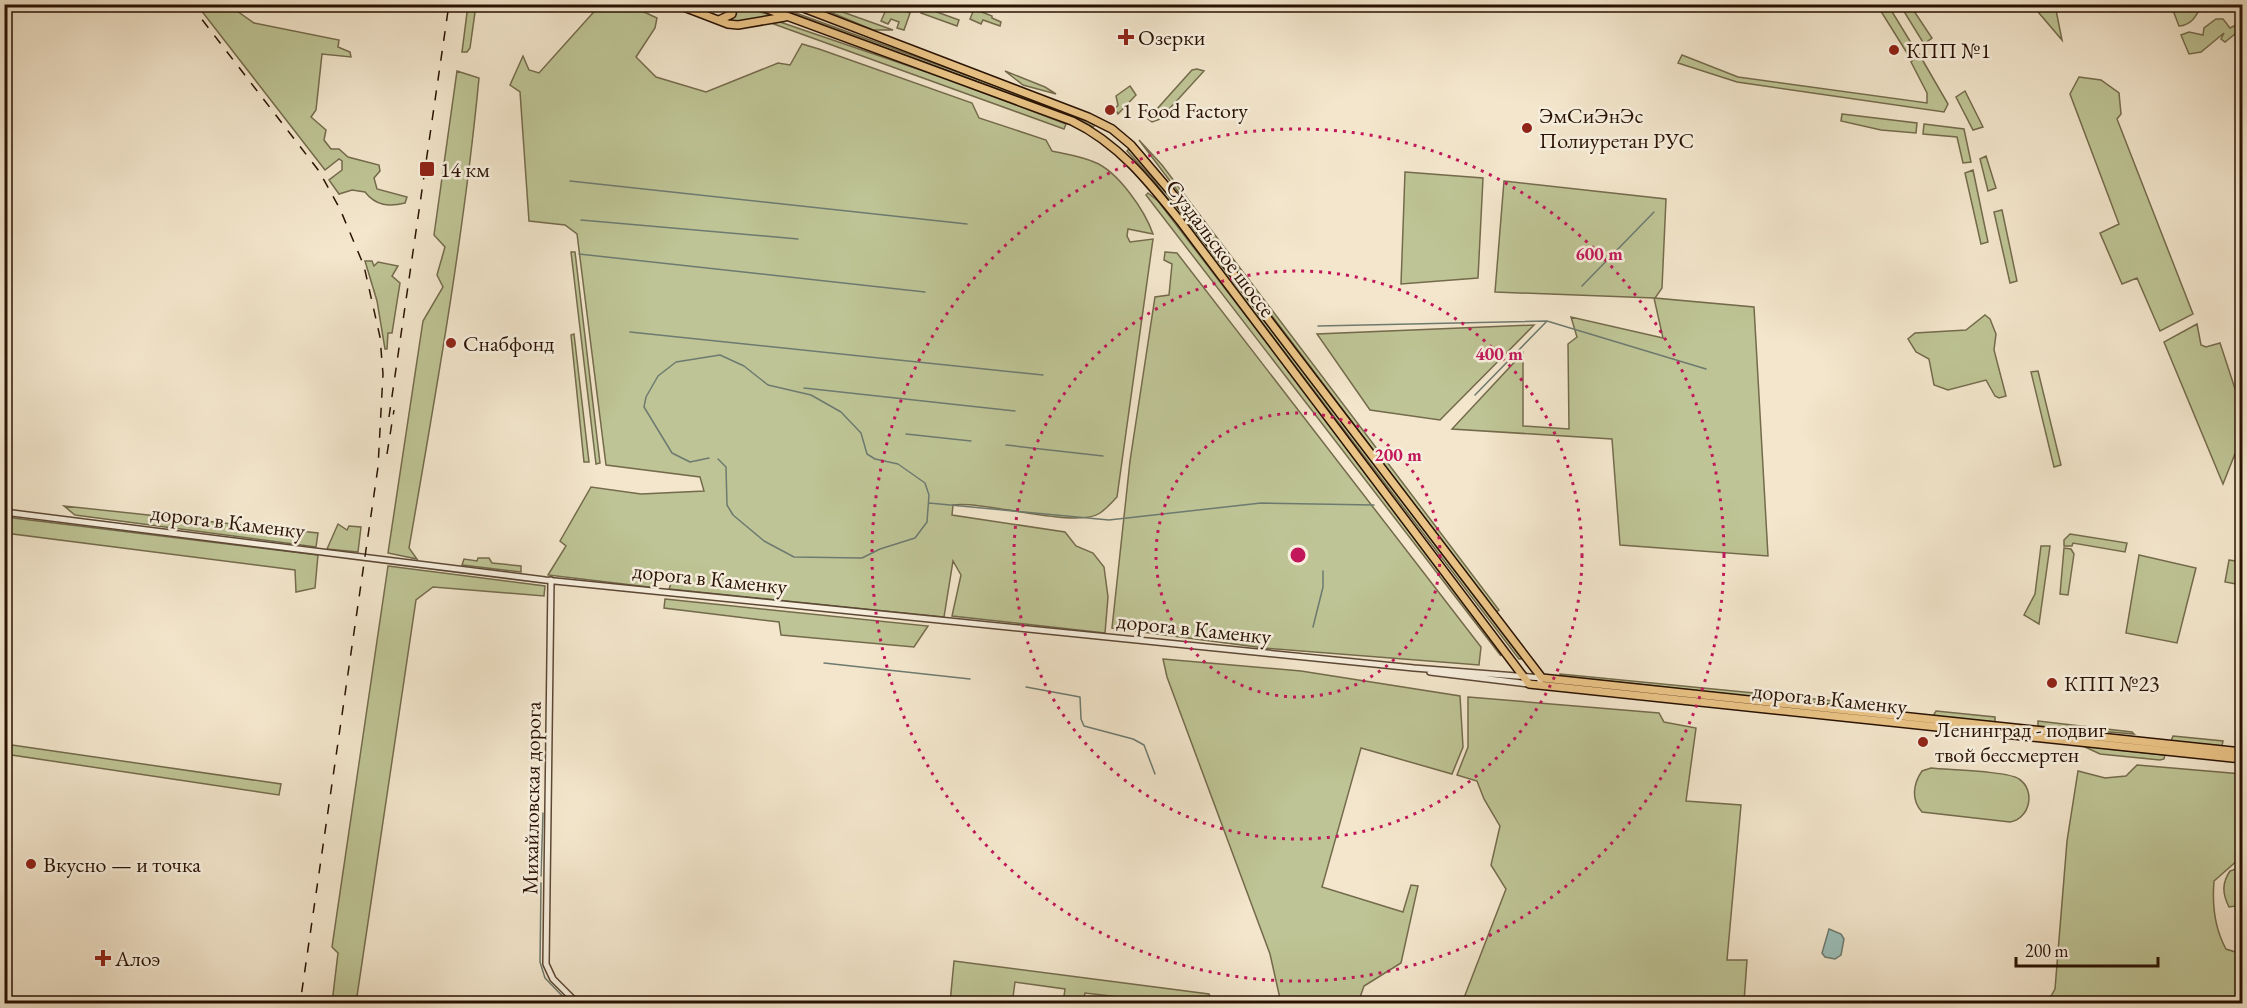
<svg xmlns="http://www.w3.org/2000/svg" width="2247" height="1008" font-family="'EB Garamond',serif">
<style>
.green{fill:#bec495;stroke:#746b4c;stroke-width:1.5}
.water{fill:#9bbfb9;stroke:#6d7a70;stroke-width:1.5}
.lines{fill:none;stroke-linecap:round;stroke-linejoin:round}
.stream{stroke:#6d7a70;stroke-width:1.5}
.minor-casing{stroke:#5c4735;stroke-width:8}
.major-casing{stroke:#291203;stroke-width:10}
.minor{stroke:#f7efde;stroke-width:5}
.major{stroke:#eac386;stroke-width:7}
.rail{stroke:#291203;stroke-width:1.5;stroke-dasharray:10 10;stroke-linecap:butt}
.ring{fill:none;stroke:#c2185b;stroke-width:3;stroke-dasharray:3 6}
.poi-dot{fill:#8f2418;stroke:#f7efde;stroke-width:2}
.labels{text-anchor:middle;stroke-width:5;stroke-linejoin:round;paint-order:stroke}
.poi-label{font-size:22px;fill:#291203;stroke:#f7efde;text-anchor:start}
.street-label{font-size:22px;fill:#291203;stroke:#f7efde}
.centre{fill:#c2185b;stroke:#f7efde;stroke-width:3}
.ring-label{font-size:18px;text-anchor:middle;font-weight:bold;fill:#c2185b;stroke:#f7efde;stroke-width:5;stroke-linejoin:round;paint-order:stroke}
</style>
<rect width="100%" height="100%" fill="#f3e6cc"/>
<filter id="stains"><feTurbulence type="fractalNoise" baseFrequency=".00333" numOctaves="4"/><feColorMatrix values="0 0 0 0 .2 0 0 0 0 .09 0 0 0 0 .02 0 0 0 .5 -.17"/></filter>
<radialGradient id="worn" r=".72"><stop offset=".6" stop-color="#630" stop-opacity="0"/><stop offset="1" stop-color="#630" stop-opacity=".3"/></radialGradient>
<path class="green" d="M 197,5 L 213,5 L 220,10 L 230,6 L 254,23 L 339,40 L 338,47 L 350,52 L 351,57 L 322,54 L 316,110 L 311,117 L 326,130 L 324,140 L 331,149 L 339,149 L 348,157 L 379,165 L 380,171 L 374,178 L 377,189 L 407,197 L 405,203 C 389,207 376,206 365,192 L 352,190 L 339,194 L 329,180 L 342,170 L 342,161 L 339,159 L 325,170 Z
M 468,5 L 476,5 L 470,48 L 467,52 L 462,52 Z
M 600,5 L 629,5 L 657,18 L 655,28 L 636,57 L 656,77 L 706,92 L 778,63 L 790,65 L 802,44 L 819,49 L 972,103 L 979,118 L 1046,140 L 1052,151 C 1065,154 1081,156 1094,162 C 1118,171 1145,211 1153,234 L 1128,229 L 1127,236 L 1130,242 L 1153,239 L 1117,497 C 1112,502 1106,509 1100,513 C 1077,529 988,501 953,505 L 952,515 L 1065,532 L 1076,546 L 1093,553 L 1104,567 L 1108,597 L 1105,633 L 952,616 L 961,575 L 953,561 L 944,617 L 669,589 L 673,578 L 666,574 L 654,578 L 657,588 L 548,575 L 566,546 L 560,541 L 591,487 L 641,494 L 704,491 L 700,477 L 606,465 L 577,234 L 565,225 L 529,221 L 520,92 L 510,85 L 523,56 L 529,70 L 539,73 Z
M 736,5 L 767,14 L 768,17 L 738,22 L 731,20 Z
M 767,5 L 774,5 L 1078,116 L 1095,125 L 1093,127 L 1077,118 Z
M 813,5 L 823,5 L 893,30 L 873,30 Z
M 888,5 L 908,6 L 906,11 L 910,13 L 904,30 L 897,28 L 899,22 L 891,19 L 888,24 L 881,21 Z
M 1877,5 L 1888,5 L 1913,46 L 1913,50 L 1907,53 Z
M 1900,5 L 1910,5 L 1932,38 L 1924,44 Z
M 2036,5 L 2055,5 L 2062,40 L 2039,13 Z
M 2171,5 L 2171,4 L 2202,5 C 2196,16 2192,25 2179,26 Z
M 923,7 L 959,20 L 957,26 L 921,13 Z
M 974,9 L 992,16 L 992,18 L 1001,22 L 1000,26 L 983,20 L 981,24 L 970,19 Z
M 2216,19 L 2223,19 L 2230,28 L 2236,25 L 2240,30 L 2225,42 L 2221,39 L 2224,33 L 2201,52 L 2189,54 L 2181,35 L 2189,32 L 2203,35 L 2204,28 Z
M 780,22 L 950,80 L 1066,124 L 1064,129 L 771,23 Z
M 1919,54 L 1948,104 L 1944,112 L 1737,82 L 1678,63 L 1682,55 L 1738,77 L 1927,103 L 1927,93 L 1911,62 Z
M 1197,69 L 1204,71 L 1160,119 L 1152,122 L 1148,119 L 1192,70 Z
M 457,71 L 479,78 C 464,235 436,392 409,548 L 417,559 L 388,553 L 423,321 L 443,287 L 437,275 L 445,247 L 434,235 Z
M 1005,71 L 1045,87 L 1056,94 L 1023,85 Z
M 2079,77 L 2101,80 L 2119,93 L 2121,114 L 2117,119 L 2193,314 L 2160,331 L 2137,278 L 2122,284 L 2100,233 L 2119,224 L 2070,94 Z
M 1130,86 L 1136,95 L 1118,114 L 1115,109 L 1118,105 L 1116,96 Z
M 1965,91 L 1983,127 L 1973,130 L 1956,97 Z
M 1842,114 L 1917,123 L 1916,133 L 1881,130 L 1841,121 Z
M 1924,124 L 1964,129 L 1971,162 L 1963,163 L 1957,137 L 1923,134 Z
M 1139,140 L 1162,165 L 1499,610 L 1496,612 Z
M 1129,149 L 1153,174 L 1522,659 L 1519,659 L 1151,177 L 1127,151 Z
M 1986,156 L 1996,188 L 1988,191 L 1980,159 Z
M 1973,170 L 1988,242 L 1981,244 L 1965,173 Z
M 1405,172 L 1483,178 L 1478,278 L 1401,284 Z
M 1504,181 L 1666,199 L 1662,288 L 1655,298 L 1754,307 L 1768,556 L 1620,545 L 1612,439 L 1452,429 L 1523,353 L 1523,426 L 1569,429 L 1568,344 L 1577,337 L 1571,317 L 1663,338 L 1654,298 L 1495,292 Z
M 1148,193 L 1158,201 L 1467,604 L 1501,656 L 1146,195 Z
M 2002,210 L 2017,281 L 2010,283 L 1994,212 Z
M 571,252 L 575,252 L 600,463 L 596,464 Z
M 1165,252 L 1177,253 L 1481,647 L 1479,665 L 1264,648 L 1112,628 L 1130,461 L 1155,297 L 1169,295 L 1172,264 L 1164,260 Z
M 365,261 L 372,261 L 374,266 L 378,262 L 398,266 L 392,276 L 400,283 L 392,333 L 388,333 L 387,349 L 385,349 L 377,301 Z
M 1985,315 L 1990,319 L 1996,334 L 1994,350 L 2006,396 L 1999,398 L 1995,396 L 1986,380 L 1948,390 L 1934,385 L 1929,359 L 1916,352 L 1908,339 L 1915,333 L 1966,330 Z
M 2197,324 L 2201,345 L 2206,347 L 2220,343 L 2242,410 L 2242,436 L 2223,484 L 2164,342 Z
M 1534,325 L 1440,420 L 1370,410 L 1317,334 Z
M 574,334 L 589,462 L 584,462 L 571,335 Z
M 2038,371 L 2061,465 L 2054,467 L 2031,372 Z
M 64,506 L 318,533 L 316,547 L 75,515 Z
M 5,517 L 318,555 L 315,588 L 296,592 L 295,570 L 5,533 Z
M 338,524 L 347,530 L 349,526 L 361,527 L 358,552 L 327,549 Z
M 2070,534 L 2127,543 L 2125,552 L 2073,543 L 2072,546 L 2064,546 L 2064,540 Z
M 2041,546 L 2050,546 L 2039,624 L 2024,615 L 2035,594 Z
M 2064,548 L 2071,549 L 2074,554 L 2068,595 L 2060,594 Z
M 2139,555 L 2196,568 L 2177,643 L 2126,633 Z
M 478,558 L 489,558 L 492,563 L 521,566 L 521,572 L 462,565 L 464,559 L 477,561 Z
M 2229,560 L 2242,562 L 2242,585 L 2225,582 Z
M 388,566 L 545,586 L 544,596 L 433,587 L 416,600 L 356,1003 L 332,1003 L 338,953 L 332,947 Z
M 665,599 L 928,626 L 914,647 L 781,635 L 779,622 L 664,608 Z
M 1163,659 L 1301,671 L 1460,696 L 1463,747 L 1452,774 L 1361,748 L 1322,887 L 1403,912 L 1411,885 L 1418,886 L 1401,963 L 1364,986 L 1358,1003 L 1281,1003 L 1270,954 L 1167,677 Z
M 1560,674 L 1876,705 L 1876,707 L 1860,708 L 1560,676 Z
M 1468,697 L 1659,713 L 1664,722 L 1696,728 L 1686,801 L 1741,805 L 1727,960 L 1747,960 L 1744,1002 L 1767,1003 L 1462,1003 L 1506,889 L 1491,865 L 1500,826 L 1484,799 L 1477,781 L 1457,775 L 1468,747 Z
M 1936,711 L 1995,717 L 1995,722 L 1933,716 Z
M 2038,721 L 2132,732 L 2134,734 L 2038,726 Z
M 2173,736 L 2223,741 L 2222,746 L 2171,741 Z
M 5,744 L 281,784 L 279,795 L 5,754 Z
M 2083,746 L 2165,755 L 2164,759 L 2160,760 L 2100,754 Z
M 2137,765 L 2242,774 L 2242,851 L 2239,859 L 2214,881 C 2212,905 2215,929 2226,949 L 2242,954 L 2240,983 L 2242,985 L 2242,1003 L 2036,1003 L 2051,996 L 2055,989 L 2067,841 L 2078,771 L 2105,778 L 2126,776 Z
M 1931,768 C 1948,770 2008,771 2019,779 C 2036,790 2030,819 2010,822 L 1922,812 C 1911,800 1913,784 1922,771 Z
M 2241,867 L 2242,905 L 2229,907 C 2222,893 2222,883 2230,871 Z
M 954,961 L 1209,994 L 1213,1003 L 1174,1003 L 1135,998 L 1134,1003 L 1118,1003 L 1119,997 L 1085,993 L 1083,1003 L 1063,1003 L 1065,989 L 1015,982 L 1013,997 L 1060,1003 L 950,1003 Z"/>
<path class="water" d="M 1829,929 L 1841,934 L 1844,939 L 1841,955 L 1835,959 L 1825,957 L 1822,953 Z"/>
<g class="lines">
<path class="stream" d="M 570,181 L 967,224
M 581,220 L 798,239
M 579,254 L 925,292
M 1582,286 L 1654,212
M 1318,326 L 1547,321 L 1706,369
M 630,332 L 1043,375
M 804,388 L 1015,411
M 1475,395 L 1547,321
M 906,434 L 971,441
M 1006,445 L 1103,456
M 709,458 L 690,462 L 672,453 L 644,407 L 646,397 L 658,376 L 676,362 L 720,355 L 744,366 L 768,385 L 811,395 L 841,412 L 861,433 L 867,454 L 875,459 L 898,464 L 925,483 L 929,495 L 927,522 L 915,538 L 880,549 L 862,558 L 794,557 L 764,541 L 733,515 L 727,505 L 726,467 L 718,459
M 929,503 L 1109,520 L 1261,503 L 1374,505
M 1313,627 L 1323,587 L 1323,571
M 824,663 L 970,679
M 1026,687 L 1080,697 L 1081,719 L 1084,726 L 1133,739 L 1144,745 L 1155,774
M 541,876 L 543,813
M 541,883 L 540,962 L 545,978 L 570,1004"/>
<g class="minor-casing">
<path id="minor" d="M 4,512 L 545,580 L 1414,668 L 1542,678 L 1540,681
M 551,580 L 546,964 L 553,979 L 578,1004
M 1430,672 L 1529,684"/>
</g>
<g class="major-casing">
<path id="major" d="M 676,4 L 728,24 L 738,25 L 785,17
M 754,4 L 1072,121 C 1118,143 1149,182 1180,221 L 1529,684 L 2242,759
M 793,4 L 1088,117 L 1112,129 L 1131,145 L 1171,192 L 1542,678 L 2242,752
M 719,20 L 732,14 L 733,4"/>
</g>
<use href="#minor" class="minor"/>
<use href="#major" class="major"/>
<path class="rail" d="M 190,4 L 319,171 L 340,209 L 364,266 L 380,337 L 383,374 L 378,467 L 300,1004
M 389,417 L 449,4
M 387,454 L 394,410"/>
</g>
<g class="ring">
<circle cx="1298" cy="555" r="142"/>
<circle cx="1298" cy="555" r="284"/>
<circle cx="1298" cy="555" r="426"/>
</g>
<g class="poi-dot">
<path d="M1123 28h6v6h6v6h-6v6h-6v-6h-6v-6h6z"/>
<circle cx="1894" cy="50" r="6"/>
<circle cx="1110" cy="110" r="6"/>
<circle cx="1527" cy="128" r="6"/>
<rect x="419" y="161" width="16" height="16" rx="3"/>
<circle cx="451" cy="343" r="6"/>
<circle cx="2052" cy="683" r="6"/>
<circle cx="1923" cy="742" r="6"/>
<circle cx="31" cy="864" r="6"/>
<path d="M100 949h6v6h6v6h-6v6h-6v-6h-6v-6h6z"/>
</g>
<g class="labels">
<g class="poi-label">
<text x="1138" y="45">Озерки</text>
<text x="1906" y="58">КПП №1</text>
<text x="1122" y="118">1 Food Factory</text>
<text x="1539" y="123">ЭмСиЭнЭс<tspan x="1539" dy="25">Полиуретан РУС</tspan></text>
<text x="440" y="177">14 км</text>
<text x="463" y="351">Снабфонд</text>
<text x="2064" y="691">КПП №23</text>
<text x="1935" y="737">Ленинград - подвиг<tspan x="1935" dy="25">твой бессмертен</tspan></text>
<text x="43" y="872">Вкусно — и точка</text>
<text x="115" y="966">Алоэ</text>
</g>
<g class="street-label">
<text transform="translate(1221 248) rotate(53)" y="8">Суздальское шоссе</text>
<text transform="translate(228 521) rotate(7)" y="8">дорога в Каменку</text>
<text transform="translate(710 578) rotate(6)" y="8">дорога в Каменку</text>
<text transform="translate(1194 628) rotate(6)" y="8">дорога в Каменку</text>
<text transform="translate(1830 698) rotate(6)" y="8">дорога в Каменку</text>
<text transform="translate(531 798) rotate(-89)" y="8">Михайловская дорога</text>
</g>
</g>
<circle cx="1298" cy="555" r="9" class="centre"/>
<g class="ring-label">
<text x="1599" y="260">600 m</text>
<text x="1499" y="360">400 m</text>
<text x="1398" y="461">200 m</text>
</g>
<rect width="2247" height="1008" fill="none" stroke="#f3e6cc" stroke-width="24"/>
<rect x="6" y="6" width="2235" height="996" fill="none" stroke="#291203" stroke-width="3"/>
<rect x="12" y="12" width="2223" height="984" fill="none" stroke="#291203" stroke-width="1.5"/>
<path d="M2016 957v9h142v-9" fill="none" stroke="#291203" stroke-width="3"/>
<text x="2025" y="957" font-size="18" fill="#291203" stroke="#f7efde" stroke-width="4.5" paint-order="stroke">200 m</text>
<rect width="100%" height="100%" filter="url(#stains)"/>
<rect width="100%" height="100%" fill="url(#worn)"/>
</svg>
